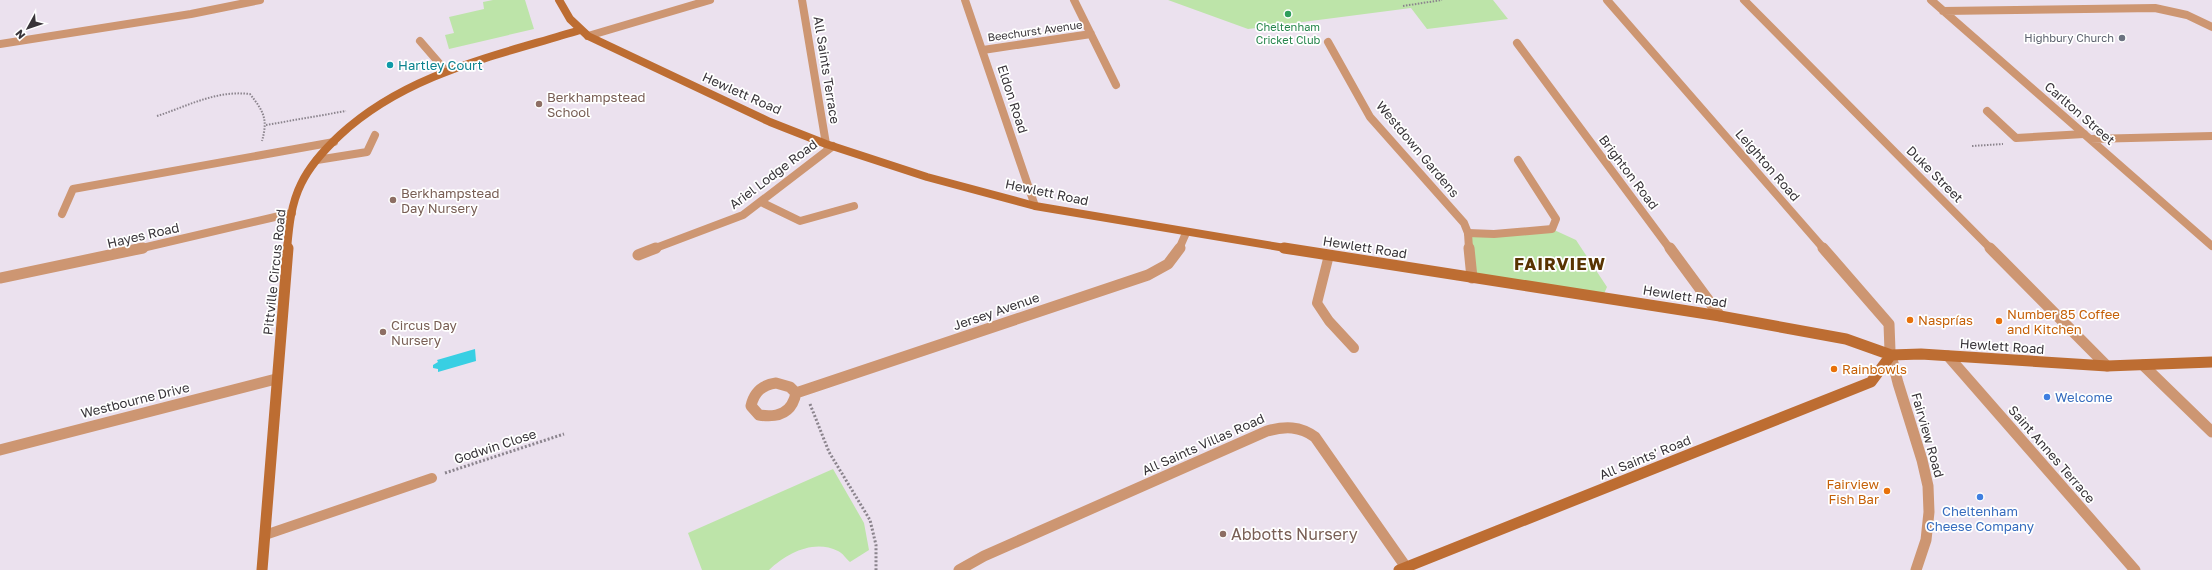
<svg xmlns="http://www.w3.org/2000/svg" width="2212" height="570" font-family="'Golos Text',sans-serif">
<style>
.green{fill:#bde4a9}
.water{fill:#38cfe3}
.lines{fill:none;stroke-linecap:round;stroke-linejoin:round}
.path-far1{stroke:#8b848d;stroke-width:2;stroke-dasharray:1.5 1.5;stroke-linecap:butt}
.path{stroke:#8b848d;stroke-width:3;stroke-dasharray:2 2;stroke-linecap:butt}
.lane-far1{stroke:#cd9672;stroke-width:8}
.lane{stroke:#cd9672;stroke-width:10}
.street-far1{stroke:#cd9672;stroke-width:8}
.street{stroke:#cd9672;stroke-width:11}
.secondary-far1{stroke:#bd6d32;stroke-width:8}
.secondary{stroke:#bd6d32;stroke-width:11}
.leisure-dot{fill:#2e9e5b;stroke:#fff;stroke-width:1.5}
.worship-dot{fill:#6b7280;stroke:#fff;stroke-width:1.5}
.culture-dot{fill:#0f9aa8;stroke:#fff;stroke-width:1.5}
.education-dot{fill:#8d6e63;stroke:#fff;stroke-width:1.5}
.food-dot{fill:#e8710a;stroke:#fff;stroke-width:1.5}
.shop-dot{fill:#3f7fe0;stroke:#fff;stroke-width:1.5}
.labels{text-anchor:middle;stroke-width:3.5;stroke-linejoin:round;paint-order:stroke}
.far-leisure-label{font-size:11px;fill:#27864d;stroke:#fff}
.far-street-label{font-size:11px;fill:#383439;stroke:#fff}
.far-worship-label{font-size:11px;fill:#5b616d;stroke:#fff;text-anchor:end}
.culture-label{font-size:13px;fill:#0d838f;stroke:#fff;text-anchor:start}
.street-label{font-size:13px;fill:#383439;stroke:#fff}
.education-label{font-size:13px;fill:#785e54;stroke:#fff;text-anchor:start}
.food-label{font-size:13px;fill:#c56008;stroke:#fff;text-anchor:start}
.shop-label{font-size:13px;fill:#366cbe;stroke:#fff;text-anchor:start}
.near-education-label{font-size:16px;fill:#785e54;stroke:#fff;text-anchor:start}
.district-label{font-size:17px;font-weight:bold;letter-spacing:1px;fill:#583300;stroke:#fff}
</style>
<rect width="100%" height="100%" fill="#ebe1ee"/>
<path class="green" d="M 493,0 L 525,0 L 534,29 L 449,49 L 445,35 L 454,33 L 449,17 L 484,9 L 483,2 Z
M 1168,0 L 1493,0 L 1508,19 L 1427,29 L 1411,8 L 1248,29 Z
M 1552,229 L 1576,240 L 1607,287 L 1602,298 L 1472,278 L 1468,233 Z
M 833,469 L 864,523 L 869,550 L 850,562 C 846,559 843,553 838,551 C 814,539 787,553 769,570 L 702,570 L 688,533 Z"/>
<path class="water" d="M 475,349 L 476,361 L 438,372 L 438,369 L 433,368 L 433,365 L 438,362 L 437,360 Z"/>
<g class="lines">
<path class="path-far1" d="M 1403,6 L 1442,0
M 157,116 C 188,106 216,90 250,94 C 264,112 268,119 262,141
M 266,125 L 346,111
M 1972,146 L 2003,144"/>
<path class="path" d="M 810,404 L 829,452 L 870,520 L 876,545 L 876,570
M 445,473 L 564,434"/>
<path class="lane-far1" d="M 420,41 L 446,71
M 1987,111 L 2016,138 L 2084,134
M 317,160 L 367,152 L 375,135
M 62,214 L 73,189 L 334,142
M 1468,233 L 1494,234 L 1552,229 L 1556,219 L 1518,160"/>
<path class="lane" d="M 1329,255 L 1317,303 L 1329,321 L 1354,348
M 265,535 L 432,478"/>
<path class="street-far1" d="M 802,0 L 826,144
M 965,0 L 1035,206
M 1074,0 L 1116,85
M 1607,0 L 1824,249
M 1744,0 L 1991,249
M 1931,0 L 2212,246
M 1943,11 L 2155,8 L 2187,15 L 2212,27
M 588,36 L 710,0
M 1328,42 L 1370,117 L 1464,223 L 1468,233 L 1469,249
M 1517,43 L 1670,249
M 0,44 L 191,14 L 260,0
M 983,50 L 1091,34
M 2090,139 L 2212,136
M 761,202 L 800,221 L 854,206
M 138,249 L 292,213
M 653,249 L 743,215 L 833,146
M 1179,249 L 1186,233"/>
<path class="street" d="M 1469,248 L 1472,278
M 1670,248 L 1720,316
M 1823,248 L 1889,324 L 1890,351 L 1898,383 L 1922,460 L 1928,486 L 1929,512 L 1926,540 L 1916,570
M 1990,248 L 2107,366
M 638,255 L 656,248
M 0,278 L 143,248
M 1948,356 L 2135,570
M 2143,365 L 2212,432
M 776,383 L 790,387 L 796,393 C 792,413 778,418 759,415 L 751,406 C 754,392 762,385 776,383 Z
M 796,393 L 1148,275 L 1168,264 L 1180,248
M 0,450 L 276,379
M 959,570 L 984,556 L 1267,431 C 1285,426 1300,426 1315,437 L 1408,570"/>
<path class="secondary-far1" d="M 559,0 L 570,19 L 588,36 L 770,122 L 826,144 L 927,177 L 1035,206 L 1291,249
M 287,249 C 289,227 291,204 301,184 C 310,165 325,149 340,135 C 407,73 496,56 580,30"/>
<path class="secondary" d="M 1284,248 L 1720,316 L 1846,339 L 1891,355 L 1921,354 L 2107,366 L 2212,362
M 262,570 L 288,248
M 1399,570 L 1871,382 L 1891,355"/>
</g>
<circle class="leisure-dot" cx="1288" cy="14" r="4"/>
<circle class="worship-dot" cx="2122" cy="38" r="4"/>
<circle class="culture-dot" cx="390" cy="65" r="4"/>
<g class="education-dot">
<circle cx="539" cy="104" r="4"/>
<circle cx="393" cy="200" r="4"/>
<circle cx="383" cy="332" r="4"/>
<circle cx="1223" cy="534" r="4"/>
</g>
<g class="food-dot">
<circle cx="1910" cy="320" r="4"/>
<circle cx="1999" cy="321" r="4"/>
<circle cx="1834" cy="369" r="4"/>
<circle cx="1887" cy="491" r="4"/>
</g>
<g class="shop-dot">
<circle cx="2047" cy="397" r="4"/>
<circle cx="1980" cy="497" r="4"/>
</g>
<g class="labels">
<g class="far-leisure-label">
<text x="1288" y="31">Cheltenham<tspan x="1288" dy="13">Cricket Club</tspan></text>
</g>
<g class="far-street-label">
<text transform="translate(1035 31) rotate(-8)" y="4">Beechurst Avenue</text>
</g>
<g class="far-worship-label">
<text x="2114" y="42">Highbury Church</text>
</g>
<g class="culture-label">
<text x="398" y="70">Hartley Court</text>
</g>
<g class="street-label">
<text transform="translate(827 70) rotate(81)" y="5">All Saints Terrace</text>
<text transform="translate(742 93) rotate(24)" y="5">Hewlett Road</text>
<text transform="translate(1013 99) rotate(72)" y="5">Eldon Road</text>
<text transform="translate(2080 113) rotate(41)" y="5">Carlton Street</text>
<text transform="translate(1418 149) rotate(50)" y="5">Westdown Gardens</text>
<text transform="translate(1768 165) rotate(49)" y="5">Leighton Road</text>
<text transform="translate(1629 172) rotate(53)" y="5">Brighton Road</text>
<text transform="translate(773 174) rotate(-37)" y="5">Ariel Lodge Road</text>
<text transform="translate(1935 174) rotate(45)" y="5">Duke Street</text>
<text transform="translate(1047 192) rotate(12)" y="5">Hewlett Road</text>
<text transform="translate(143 235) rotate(-13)" y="5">Hayes Road</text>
<text transform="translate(1365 247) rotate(9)" y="5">Hewlett Road</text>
<text transform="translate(274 272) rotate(-84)" y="5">Pittville Circus Road</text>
<text transform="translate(1685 296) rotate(9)" y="5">Hewlett Road</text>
<text transform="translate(996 311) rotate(-19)" y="5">Jersey Avenue</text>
<text transform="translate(2002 346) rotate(4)" y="5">Hewlett Road</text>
<text transform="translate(135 400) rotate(-14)" y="5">Westbourne Drive</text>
<text transform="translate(1928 435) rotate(74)" y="5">Fairview Road</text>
<text transform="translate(1203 444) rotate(-24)" y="5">All Saints Villas Road</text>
<text transform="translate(495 446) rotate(-18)" y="5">Godwin Close</text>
<text transform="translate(2052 454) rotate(49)" y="5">Saint Annes Terrace</text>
<text transform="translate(1645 457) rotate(-22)" y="5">All Saints' Road</text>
</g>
<g class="education-label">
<text x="547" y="102">Berkhampstead<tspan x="547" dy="15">School</tspan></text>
<text x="401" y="198">Berkhampstead<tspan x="401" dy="15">Day Nursery</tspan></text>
<text x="391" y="330">Circus Day<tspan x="391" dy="15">Nursery</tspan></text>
</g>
<g class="food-label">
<text x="2007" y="319">Number 85 Coffee<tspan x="2007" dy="15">and Kitchen</tspan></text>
<text x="1918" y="325">Nasprías</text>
<text x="1842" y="374">Rainbowls</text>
<text x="1879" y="489" text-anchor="end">Fairview<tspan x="1879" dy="15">Fish Bar</tspan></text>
</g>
<g class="shop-label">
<text x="2055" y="402">Welcome</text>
<text x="1980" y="516" text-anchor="middle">Cheltenham<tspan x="1980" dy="15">Cheese Company</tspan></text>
</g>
<g class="near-education-label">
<text x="1231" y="540">Abbotts Nursery</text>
</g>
<g class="district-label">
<text x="1560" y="270">FAIRVIEW</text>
</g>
</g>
<g transform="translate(28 28) rotate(230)" stroke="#ffffff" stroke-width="3" paint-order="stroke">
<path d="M0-3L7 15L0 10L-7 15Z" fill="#383439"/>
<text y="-6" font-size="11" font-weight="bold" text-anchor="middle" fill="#383439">N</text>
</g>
</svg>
